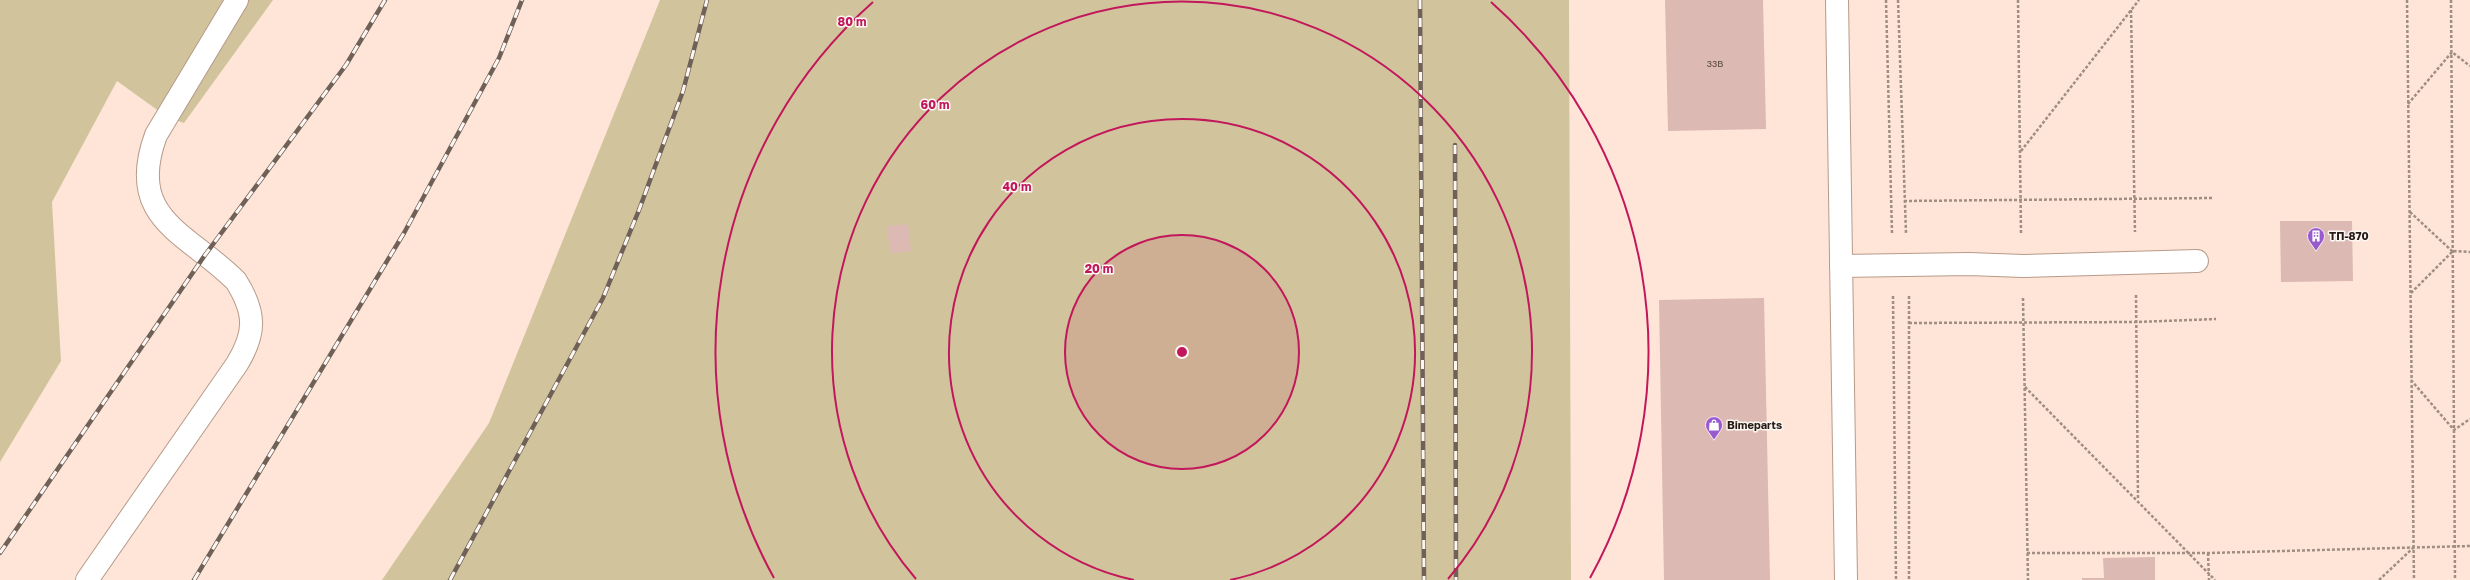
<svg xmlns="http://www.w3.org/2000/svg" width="2470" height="580" font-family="'Golos Text',sans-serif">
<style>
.green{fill:#d1c49d}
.building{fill:#dcb9b2}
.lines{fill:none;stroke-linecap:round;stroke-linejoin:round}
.service-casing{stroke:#b79a8a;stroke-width:24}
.minor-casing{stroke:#b79a8a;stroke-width:24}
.path{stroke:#a08e83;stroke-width:2.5;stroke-dasharray:3 2;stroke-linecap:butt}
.service{stroke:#fff;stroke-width:22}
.minor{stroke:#fff;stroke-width:22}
.rail-casing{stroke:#706158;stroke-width:4.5}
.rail{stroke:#fdf7f3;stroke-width:3;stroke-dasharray:9;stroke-linecap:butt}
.ring{fill:none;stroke:#c2185b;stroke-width:2}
.labels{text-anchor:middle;stroke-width:3;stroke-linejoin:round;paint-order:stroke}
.number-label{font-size:9px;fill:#54443d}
.poi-label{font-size:11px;font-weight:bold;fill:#271d16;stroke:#fdf7f3;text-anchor:start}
.centre{fill:#c2185b;stroke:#fdf7f3;stroke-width:2}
.ring-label{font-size:12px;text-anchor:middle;font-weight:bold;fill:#c2185b;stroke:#fdf7f3;stroke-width:3;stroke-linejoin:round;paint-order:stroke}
</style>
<rect width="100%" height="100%" fill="#fee5d7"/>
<path class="green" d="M 0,0 L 273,0 L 184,123 L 167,117 L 117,81 L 52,202 L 61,361 L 0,462 Z
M 660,0 L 1569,0 L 1571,580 L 382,580 L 489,423 Z"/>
<path class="building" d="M 1665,0 L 1763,0 L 1766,129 L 1668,131 Z
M 2280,221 L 2352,221 L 2353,281 L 2281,282 Z
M 908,224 L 911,251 L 890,253 L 887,226 Z
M 1764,298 L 1770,580 L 1664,580 L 1659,300 Z
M 2155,557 L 2155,580 L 2082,580 L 2082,578 L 2104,578 L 2103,558 Z"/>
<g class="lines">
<g class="service-casing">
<path id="service" d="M 1841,266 L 1969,264 L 2023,266 L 2197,261
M 87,580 L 237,364 C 256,333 256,313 236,281 C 187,232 125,219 156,135 L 237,0"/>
</g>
<g class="minor-casing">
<path id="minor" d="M 1837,0 L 1846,580"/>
</g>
<path class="path" d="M 1886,0 L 1892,233
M 1898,0 L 1906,233
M 2018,0 L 2021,233
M 2407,0 L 2414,580
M 2451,0 L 2455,580
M 2131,10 L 2135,232
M 2408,104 L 2452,52 L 2470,66
M 2021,151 L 2139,0
M 1904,201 L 2212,198
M 2410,212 L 2452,251
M 2411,293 L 2453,251 L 2470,252
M 2136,295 L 2138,500
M 1893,296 L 1896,580
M 1909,296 L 1909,580
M 2023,298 L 2028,580
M 1909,323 L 2136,322 L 2216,319
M 2411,380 L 2454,430 L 2470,419
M 2025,387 L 2215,580
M 2027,553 L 2208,553 L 2470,546
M 2208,553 L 2209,580
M 2379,580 L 2413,548"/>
<use href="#service" class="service"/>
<use href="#minor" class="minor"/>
<g class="rail-casing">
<path id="rail" d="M 1420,0 L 1424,580
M 1455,145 L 1456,580
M 0,553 L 205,255 L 346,65 L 385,0
M 194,580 L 404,233 L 499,58 L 522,0
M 450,580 L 603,298 L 639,210 L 683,91 L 707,0"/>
</g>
<use href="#rail" class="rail"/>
</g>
<circle cx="1182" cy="352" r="117" fill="#c2185b" fill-opacity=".12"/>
<g class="ring">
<circle cx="1182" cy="352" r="117"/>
<path d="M1134 580A233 233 0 1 1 1230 580"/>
<path d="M916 579A350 350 0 1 1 1448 579"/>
<path d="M774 578A467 467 0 0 1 873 2M1491 2A467 467 0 0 1 1590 578"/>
</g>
<defs>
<g id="building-pin" transform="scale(0.9)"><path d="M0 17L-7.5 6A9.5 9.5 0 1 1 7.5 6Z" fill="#995ad0" stroke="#fdf7f3"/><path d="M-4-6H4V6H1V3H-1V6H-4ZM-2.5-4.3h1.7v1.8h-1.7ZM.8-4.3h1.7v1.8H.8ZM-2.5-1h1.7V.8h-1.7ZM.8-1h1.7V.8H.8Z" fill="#fff"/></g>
<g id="shop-pin" transform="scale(0.9)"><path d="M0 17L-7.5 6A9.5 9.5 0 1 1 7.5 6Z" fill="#995ad0" stroke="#fdf7f3"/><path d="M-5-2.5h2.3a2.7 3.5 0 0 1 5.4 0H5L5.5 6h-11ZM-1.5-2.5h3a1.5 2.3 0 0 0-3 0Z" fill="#fff"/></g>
</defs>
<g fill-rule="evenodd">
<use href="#building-pin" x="2316" y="236"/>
<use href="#shop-pin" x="1714" y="425"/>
</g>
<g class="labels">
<g class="number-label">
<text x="1715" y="67">33В</text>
</g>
<g class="poi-label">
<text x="2329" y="240">ТП-870</text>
<text x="1727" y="429">Bimeparts</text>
</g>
</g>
<circle cx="1182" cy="352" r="6" class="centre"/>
<g class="ring-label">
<text x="852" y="26">80 m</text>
<text x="935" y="109">60 m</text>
<text x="1017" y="191">40 m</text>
<text x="1099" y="273">20 m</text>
</g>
</svg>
